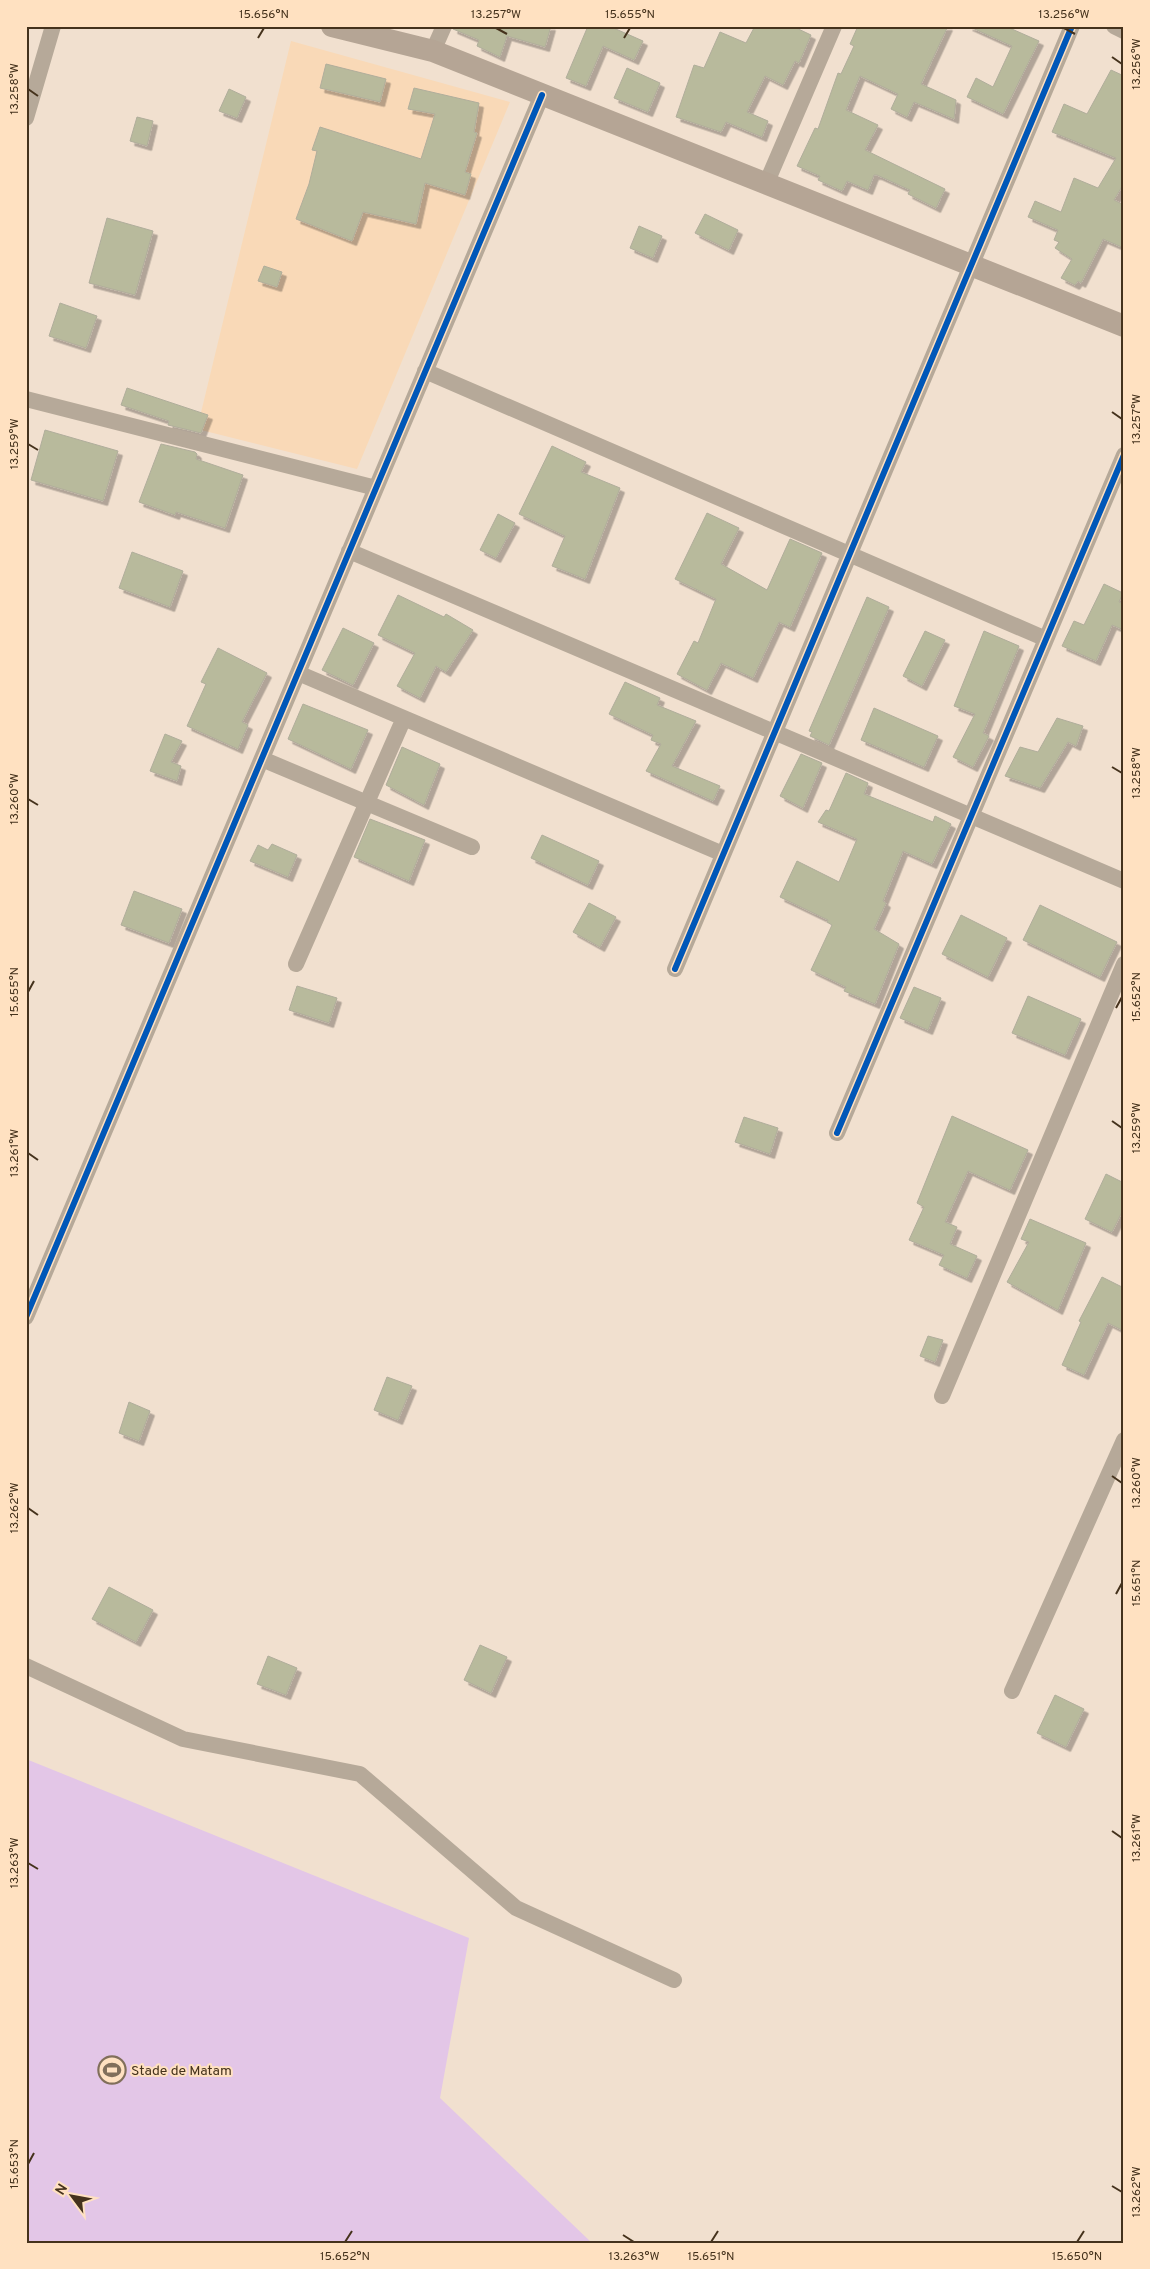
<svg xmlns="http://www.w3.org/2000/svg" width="1150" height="2269" font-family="Overpass,sans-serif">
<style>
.built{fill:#f9d9b7}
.green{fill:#e3c6e7}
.building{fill:#b8ba9c;stroke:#b0ad9b;filter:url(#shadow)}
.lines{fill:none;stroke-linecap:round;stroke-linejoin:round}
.street{stroke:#b6a999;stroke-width:16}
.secondary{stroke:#b5a595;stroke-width:22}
.cycleway-casing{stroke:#ffe1c1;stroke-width:9}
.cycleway{stroke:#0057b8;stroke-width:6}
.ticks{fill:none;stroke:#45321c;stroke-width:2}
.labels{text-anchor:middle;stroke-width:4;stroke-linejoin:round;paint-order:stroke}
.poi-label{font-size:14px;fill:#45321c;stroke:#ffe1c1;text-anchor:start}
.neatline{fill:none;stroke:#45321c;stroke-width:2}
.ticks-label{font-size:12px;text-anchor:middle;fill:#45321c}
</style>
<defs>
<filter id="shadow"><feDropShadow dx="4.5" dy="4.5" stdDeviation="0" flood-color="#0004"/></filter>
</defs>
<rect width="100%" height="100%" fill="#f1e0cf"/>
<path class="built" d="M 291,41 L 510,102 L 357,469 L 197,429 Z"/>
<path class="green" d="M 26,1759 L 469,1938 L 440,2098 L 592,2243 L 26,2243 Z"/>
<path class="building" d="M 454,26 L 551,26 L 545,47 L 507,36 L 500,57 L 477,46 L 479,40 L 453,29 Z
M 588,26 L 609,26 L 643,41 L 634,60 L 603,46 L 586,86 L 566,78 Z
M 755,26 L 792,26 L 811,35 L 799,63 L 795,61 L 783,85 L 765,76 L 747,112 L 768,121 L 762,137 L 726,122 L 721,132 L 676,117 L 694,65 L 704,68 L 720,32 L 746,43 Z
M 858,26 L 948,26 L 921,84 L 956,100 L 954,119 L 914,102 L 907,117 L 891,109 L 898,94 L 860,76 L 846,110 L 878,125 L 865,150 L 945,189 L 936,208 L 908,194 L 910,190 L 877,175 L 874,175 L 868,190 L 847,181 L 842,191 L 818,180 L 820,176 L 797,166 L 815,128 L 818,129 L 838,73 L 841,74 L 854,46 L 850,44 Z
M 968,26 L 1005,26 L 1039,41 L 1003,114 L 967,97 L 976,78 L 993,87 L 1012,46 Z
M 326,64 L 386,79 L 380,102 L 320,88 Z
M 627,68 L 660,83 L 648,112 L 614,98 Z
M 1111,70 L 1124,76 L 1124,183 L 1114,200 L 1124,205 L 1124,248 L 1103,239 L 1081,283 L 1078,281 L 1075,285 L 1061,278 L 1072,259 L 1055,248 L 1059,242 L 1054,240 L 1058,230 L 1028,217 L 1035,201 L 1061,212 L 1074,178 L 1098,188 L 1116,158 L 1052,132 L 1064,104 L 1087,114 Z
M 414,88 L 479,103 L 474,132 L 477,133 L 465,172 L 471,174 L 465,195 L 425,183 L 416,224 L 363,212 L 352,241 L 296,219 L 309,184 L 317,151 L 312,150 L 320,127 L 421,159 L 435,114 L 408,109 Z
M 229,89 L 246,97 L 237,118 L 219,111 Z
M 137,117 L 153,121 L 147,146 L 130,141 Z
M 705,214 L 738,230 L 729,250 L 695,233 Z
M 107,218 L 153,231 L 135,295 L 89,283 Z
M 639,226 L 662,236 L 653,258 L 630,248 Z
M 264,266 L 282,272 L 277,287 L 258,281 Z
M 60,303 L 97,316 L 86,348 L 49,336 Z
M 127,388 L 208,415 L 201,433 L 168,425 L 169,421 L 121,405 Z
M 45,430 L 118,451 L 103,501 L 31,480 Z
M 161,444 L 195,452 L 197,454 L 196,459 L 243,475 L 225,528 L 176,512 L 175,515 L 139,502 Z
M 552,446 L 586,462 L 581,472 L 620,488 L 585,579 L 552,566 L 565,536 L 519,514 Z
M 707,513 L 739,528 L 721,564 L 767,590 L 790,539 L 822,553 L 790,627 L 779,622 L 753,678 L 721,663 L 707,690 L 677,674 L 694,641 L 698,643 L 716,599 L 675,579 Z
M 498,514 L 515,523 L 496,558 L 480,550 Z
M 132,552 L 183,571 L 170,607 L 119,588 Z
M 1104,584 L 1123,593 L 1119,602 L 1124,604 L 1124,630 L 1112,625 L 1096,661 L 1062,646 L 1074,621 L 1084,625 Z
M 398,595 L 444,617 L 446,614 L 473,630 L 446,672 L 436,666 L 420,698 L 397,686 L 415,653 L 378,635 Z
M 867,597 L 889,607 L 829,745 L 810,736 L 812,732 L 809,731 Z
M 343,628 L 374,643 L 353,685 L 322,670 Z
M 925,631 L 945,640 L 922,686 L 903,676 Z
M 984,631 L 1019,646 L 983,733 L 989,736 L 973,767 L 953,757 L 975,714 L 954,706 Z
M 218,648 L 267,673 L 242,722 L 248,725 L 238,749 L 187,726 L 206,684 L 201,682 Z
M 625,682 L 660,698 L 657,705 L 696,721 L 672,766 L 720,786 L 713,801 L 646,771 L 661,744 L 651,740 L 653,735 L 609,714 Z
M 303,704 L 368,730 L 351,769 L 288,739 Z
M 874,708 L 938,736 L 924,767 L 861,740 Z
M 1057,718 L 1083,726 L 1076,746 L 1068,742 L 1040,788 L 1005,776 L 1020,747 L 1038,752 Z
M 165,734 L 182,741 L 171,762 L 181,766 L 177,781 L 150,771 Z
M 402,747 L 440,764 L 424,805 L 386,785 Z
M 801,754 L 822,763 L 803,808 L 780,796 Z
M 846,773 L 868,783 L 864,794 L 933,822 L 935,816 L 951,824 L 932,864 L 903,851 L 883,901 L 886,903 L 874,929 L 899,944 L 875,1004 L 844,991 L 846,987 L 811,970 L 832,925 L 827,922 L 828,920 L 780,897 L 797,861 L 839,882 L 857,839 L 818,822 L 826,810 L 829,811 Z
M 370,819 L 425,840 L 409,881 L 354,857 Z
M 542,835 L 599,861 L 588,885 L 531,858 Z
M 272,844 L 297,855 L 288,877 L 250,861 L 258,845 L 268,850 Z
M 134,891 L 182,909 L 169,943 L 121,925 Z
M 589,903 L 616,917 L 600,947 L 573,932 Z
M 1040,905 L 1117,942 L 1100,977 L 1023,940 Z
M 961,915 L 1007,938 L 988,977 L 942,954 Z
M 297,986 L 337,998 L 329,1023 L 289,1010 Z
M 914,987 L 941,998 L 928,1030 L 900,1018 Z
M 1028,996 L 1081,1019 L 1065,1055 L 1012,1033 Z
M 952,1116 L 1028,1150 L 1010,1190 L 968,1171 L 945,1222 L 957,1227 L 950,1244 L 977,1256 L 967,1278 L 939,1265 L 944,1255 L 909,1240 L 924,1207 L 917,1203 Z
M 744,1117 L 778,1128 L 770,1154 L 735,1142 Z
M 1106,1174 L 1124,1183 L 1124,1208 L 1112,1232 L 1085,1219 Z
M 1030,1219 L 1086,1243 L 1058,1310 L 1007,1282 L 1029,1242 L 1021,1239 Z
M 1102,1277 L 1124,1288 L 1124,1331 L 1108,1323 L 1084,1375 L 1062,1365 L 1081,1322 L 1079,1321 Z
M 928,1336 L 943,1340 L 935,1362 L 920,1356 Z
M 387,1377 L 412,1386 L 398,1420 L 374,1410 Z
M 129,1402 L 150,1411 L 139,1441 L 119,1433 Z
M 109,1587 L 153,1610 L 136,1642 L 92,1619 Z
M 480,1645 L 507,1657 L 491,1693 L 464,1680 Z
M 268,1656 L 297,1668 L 286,1695 L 257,1684 Z
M 1055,1695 L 1084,1709 L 1066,1747 L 1037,1733 Z"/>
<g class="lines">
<path class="street" d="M 1114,26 L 1124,31
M 433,51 L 444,26
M 26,118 L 53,26
M 766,184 L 834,26
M 425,371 L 1046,639
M 26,399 L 376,488
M 349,551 L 1124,881
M 298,673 L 723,854
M 262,759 L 472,847
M 296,964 L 404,718
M 675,969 L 1072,26
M 837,1133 L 1124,455
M 26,1317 L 542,95
M 942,1396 L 1124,964
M 26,1666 L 183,1739 L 360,1774 L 516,1908 L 674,1980
M 1012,1691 L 1124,1440"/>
<path class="secondary" d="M 332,26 L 433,51 L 1124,326"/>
<g class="cycleway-casing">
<path id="cycleway" d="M 675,969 L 1072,26
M 837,1133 L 1124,455
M 26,1317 L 542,95"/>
</g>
<use href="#cycleway" class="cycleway"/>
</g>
<path class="ticks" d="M 496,28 L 507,34M 1064,28 L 1075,34M 258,38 L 264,28M 624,38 L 630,28M 1112,57 L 1122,64M 28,89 L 38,96M 1112,412 L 1122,419M 28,444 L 38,450M 1112,767 L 1122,773M 28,799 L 38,805M 28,992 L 34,981M 1116,1008 L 1122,997M 1112,1121 L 1122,1128M 28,1153 L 38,1160M 1112,1476 L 1122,1483M 28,1508 L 38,1515M 1116,1594 L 1122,1583M 1112,1831 L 1122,1838M 28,1863 L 38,1869M 28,2164 L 34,2153M 1112,2186 L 1122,2192M 623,2235 L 634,2242M 345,2242 L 352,2231M 711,2242 L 718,2231M 1077,2242 L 1084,2231"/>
<defs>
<g id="stadium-ring" transform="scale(1.4375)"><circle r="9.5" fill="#ffe1c1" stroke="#816f5b" stroke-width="1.5"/><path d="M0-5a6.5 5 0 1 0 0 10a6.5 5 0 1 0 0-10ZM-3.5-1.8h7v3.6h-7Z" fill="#816f5b"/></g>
</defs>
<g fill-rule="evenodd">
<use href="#stadium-ring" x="112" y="2070"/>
</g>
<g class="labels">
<g class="poi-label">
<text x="131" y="2075">Stade de Matam</text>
</g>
</g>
<rect width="1150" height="2269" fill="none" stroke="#ffe1c1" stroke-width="55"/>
<g transform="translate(72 2196) rotate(302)" stroke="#ffe1c1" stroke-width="4" paint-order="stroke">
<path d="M0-4L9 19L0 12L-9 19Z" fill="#45321c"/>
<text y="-8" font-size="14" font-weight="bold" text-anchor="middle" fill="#45321c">N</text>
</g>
<rect x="28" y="28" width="1094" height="2214" class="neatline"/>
<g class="ticks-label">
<text x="264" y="18">15.656°N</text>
<text x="496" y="18">13.257°W</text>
<text x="630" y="18">15.655°N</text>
<text x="1064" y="18">13.256°W</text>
<text transform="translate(1136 64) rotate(-90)" y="4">13.256°W</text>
<text transform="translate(14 89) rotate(-90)" y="4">13.258°W</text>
<text transform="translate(1136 419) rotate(-90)" y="4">13.257°W</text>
<text transform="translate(14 444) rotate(-90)" y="4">13.259°W</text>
<text transform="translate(1136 773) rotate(-90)" y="4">13.258°W</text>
<text transform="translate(14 799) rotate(-90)" y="4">13.260°W</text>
<text transform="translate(14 992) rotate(-90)" y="4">15.655°N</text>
<text transform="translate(1136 997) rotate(-90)" y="4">15.652°N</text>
<text transform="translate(1136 1128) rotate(-90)" y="4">13.259°W</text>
<text transform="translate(14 1153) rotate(-90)" y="4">13.261°W</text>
<text transform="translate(1136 1483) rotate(-90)" y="4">13.260°W</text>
<text transform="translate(14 1508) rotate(-90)" y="4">13.262°W</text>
<text transform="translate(1136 1583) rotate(-90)" y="4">15.651°N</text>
<text transform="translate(1136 1838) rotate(-90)" y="4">13.261°W</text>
<text transform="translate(14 1863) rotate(-90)" y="4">13.263°W</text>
<text transform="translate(14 2164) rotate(-90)" y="4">15.653°N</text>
<text transform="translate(1136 2192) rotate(-90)" y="4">13.262°W</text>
<text x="345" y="2260">15.652°N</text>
<text x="634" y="2260">13.263°W</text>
<text x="711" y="2260">15.651°N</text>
<text x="1077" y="2260">15.650°N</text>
</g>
</svg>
